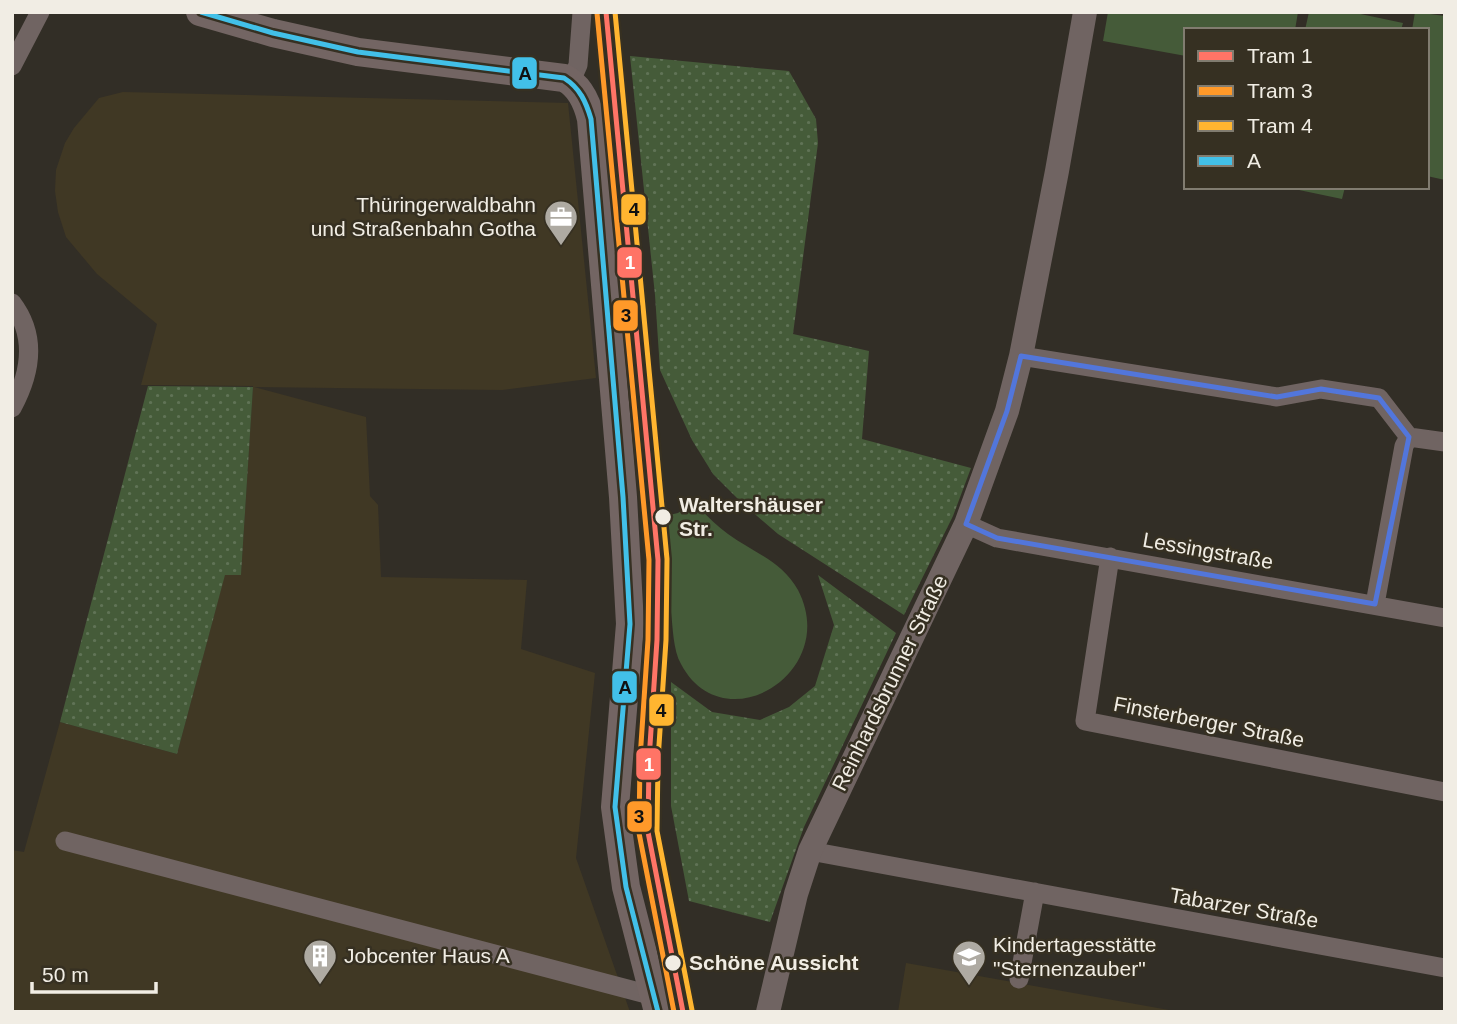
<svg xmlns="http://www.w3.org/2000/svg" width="1457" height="1024" font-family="Arial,sans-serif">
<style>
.built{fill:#403824}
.grass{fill:#455b39}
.park{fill:url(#park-dots)}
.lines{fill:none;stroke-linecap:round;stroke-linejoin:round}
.minor{stroke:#706462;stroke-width:19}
.tertiary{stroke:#706462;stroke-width:24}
.secondary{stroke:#736563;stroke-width:28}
.bus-1-casing{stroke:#363022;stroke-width:10}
.bus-1{stroke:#42c0e8;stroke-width:5}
.tram-1-casing{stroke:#363022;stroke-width:10}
.tram-2-casing{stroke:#363022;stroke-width:10}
.tram-3-casing{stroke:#363022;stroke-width:10}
.tram-1{stroke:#ff7466;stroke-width:5}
.tram-2{stroke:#ff9929;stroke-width:5}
.tram-3{stroke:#ffb530;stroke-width:5}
.marked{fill:none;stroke:#5276db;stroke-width:5;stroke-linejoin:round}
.stop-dot{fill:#f1ede4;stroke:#363022;stroke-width:2.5}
.labels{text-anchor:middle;stroke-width:5;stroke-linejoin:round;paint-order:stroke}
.poi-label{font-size:21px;fill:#f1ede4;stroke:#363022;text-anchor:start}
.stop-label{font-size:21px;font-weight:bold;fill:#f1ede4;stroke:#363022;text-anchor:start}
.street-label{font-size:21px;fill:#f1ede4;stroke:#363022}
.line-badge{stroke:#363022;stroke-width:2.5}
.badge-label{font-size:19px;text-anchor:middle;font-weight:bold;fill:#fff}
.pale-badge-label{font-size:19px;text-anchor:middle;font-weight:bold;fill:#111}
</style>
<defs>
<pattern id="park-dots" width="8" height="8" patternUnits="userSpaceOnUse" patternTransform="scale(1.75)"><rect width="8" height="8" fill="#455b39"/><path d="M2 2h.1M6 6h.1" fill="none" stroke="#607356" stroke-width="1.8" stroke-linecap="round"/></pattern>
</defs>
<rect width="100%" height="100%" fill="#322e26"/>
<path class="built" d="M 123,92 L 568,103 L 596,378 L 502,390 L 254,387 L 366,417 L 370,496 L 378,505 L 381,577 L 527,580 L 521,649 L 595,673 L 576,858 L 630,1012 L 12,1012 L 12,850 L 24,852 L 60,722 L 177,754 L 225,574 L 241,574 L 253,386 L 141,385 L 157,324 L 97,274 L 66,237 L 58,212 L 55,191 L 56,170 L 65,143 L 74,128 L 99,98 Z
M 906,963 L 1169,1010 L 898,1012 Z"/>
<path class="grass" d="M 1108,12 L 1298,12 L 1295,30 L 1186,30 L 1186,56 L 1103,41 Z
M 1309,12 L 1351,12 L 1403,23 L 1401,30 L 1305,30 Z
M 1415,12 L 1445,16 L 1445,180 L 1427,176 L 1427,30 L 1412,30 Z
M 1299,187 L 1345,187 L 1342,199 L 1299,190 Z
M 693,502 C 705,513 715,525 728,534 C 754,553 782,561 798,590 C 841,673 723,744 681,664 C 673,650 673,628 671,612 C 667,580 664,548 660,517 L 678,513 Z"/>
<path class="park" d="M 630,56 L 789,71 L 816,119 L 818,143 L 793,334 L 869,351 L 862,439 L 971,468 L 953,516 L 904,615 L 778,534 L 742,503 L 713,474 L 692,440 L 660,370 L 655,295 Z
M 148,386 L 253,387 L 241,575 L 225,575 L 177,754 L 60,722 Z
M 818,575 L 896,633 L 804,827 L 770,922 L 689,901 L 671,806 L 671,682 L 712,712 L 760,720 L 789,707 L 815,686 L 834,625 Z"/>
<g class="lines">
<path class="minor" d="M 12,66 L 40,12
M 571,81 L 578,65 L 582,12
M 12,303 C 37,336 31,373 12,408
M 1021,356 L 1277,397 L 1321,389 L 1379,398 L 1409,437
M 966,524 L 997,538 L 1445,618
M 1110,557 L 1085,721 L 1445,792
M 1375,604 L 1404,446 L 1409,437 L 1445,442
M 65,841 L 654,996
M 810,851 L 1445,968
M 1019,979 L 1035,892"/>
<path class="tertiary" d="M 768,1012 L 796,894 L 810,851 L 966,524 L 1007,411 L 1021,356 L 1057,171 L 1085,12"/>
<path class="secondary" d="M 200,12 L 273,33 L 358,52 L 564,78 C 580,86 587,102 591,119 L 623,497 L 630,624 L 615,807 L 626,887 L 658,1012"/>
<g class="bus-1-casing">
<path id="bus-1" d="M 201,12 L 273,33 L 358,52 L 564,78 C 580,88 586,102 591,119 L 623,497 L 630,624 L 615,807 L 626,887 L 658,1012"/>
</g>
<use href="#bus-1" class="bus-1"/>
<g class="tram-1-casing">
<path id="tram-1" d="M 606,12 L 658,560 L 657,640 L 649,760 L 648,832 L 683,1012"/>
</g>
<g class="tram-2-casing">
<path id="tram-2" d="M 597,13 L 649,560 L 648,640 L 640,759 L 639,833 L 674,1012"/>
</g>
<g class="tram-3-casing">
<path id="tram-3" d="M 615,12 L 667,559 L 666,640 L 658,760 L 657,831 L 692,1010"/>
</g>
<use href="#tram-1" class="tram-1"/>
<use href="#tram-2" class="tram-2"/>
<use href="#tram-3" class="tram-3"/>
</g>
<path class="marked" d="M 1021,356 L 1277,397 L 1321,389 L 1379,398 L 1409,437 L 1375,604 L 997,538 L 966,524 L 1007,411 Z"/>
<defs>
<g id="office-pin" transform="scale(1.75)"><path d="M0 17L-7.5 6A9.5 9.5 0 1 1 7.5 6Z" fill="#aeaaa2" stroke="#363022"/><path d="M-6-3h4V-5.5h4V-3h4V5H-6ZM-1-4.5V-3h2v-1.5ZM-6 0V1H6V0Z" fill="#fff"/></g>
<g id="building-pin" transform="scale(1.75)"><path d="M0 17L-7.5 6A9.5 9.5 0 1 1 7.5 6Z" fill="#aeaaa2" stroke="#363022"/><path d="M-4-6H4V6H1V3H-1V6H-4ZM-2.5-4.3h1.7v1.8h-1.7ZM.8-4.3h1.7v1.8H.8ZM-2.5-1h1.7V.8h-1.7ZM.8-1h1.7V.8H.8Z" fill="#fff"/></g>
<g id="school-pin" transform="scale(1.75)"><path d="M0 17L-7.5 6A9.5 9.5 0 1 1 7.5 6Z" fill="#aeaaa2" stroke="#363022"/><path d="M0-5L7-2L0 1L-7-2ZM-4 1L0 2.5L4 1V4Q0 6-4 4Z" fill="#fff"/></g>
</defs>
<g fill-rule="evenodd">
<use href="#office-pin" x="561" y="217"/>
<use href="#building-pin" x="320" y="956"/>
<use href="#school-pin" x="969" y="957"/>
</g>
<g class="stop-dot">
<circle cx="663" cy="517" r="9"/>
<circle cx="673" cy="963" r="9"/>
</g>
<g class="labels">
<g class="poi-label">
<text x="536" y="212" text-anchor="end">Thüringerwaldbahn<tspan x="536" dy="24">und Straßenbahn Gotha</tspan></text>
<text x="993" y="952">Kindertagesstätte<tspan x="993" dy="24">"Sternenzauber"</tspan></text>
<text x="344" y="963">Jobcenter Haus A</text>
</g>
<g class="stop-label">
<text x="679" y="512">Waltershäuser<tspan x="679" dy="24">Str.</tspan></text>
<text x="689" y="970">Schöne Aussicht</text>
</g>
<g class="street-label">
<text transform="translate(1208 551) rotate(10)" y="7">Lessingstraße</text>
<text transform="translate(890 683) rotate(-64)" y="7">Reinhardsbrunner Straße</text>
<text transform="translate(1209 722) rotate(11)" y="7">Finsterberger Straße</text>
<text transform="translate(1244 908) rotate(10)" y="7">Tabarzer Straße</text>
</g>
</g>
<g class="line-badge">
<rect x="511" y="56" width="27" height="34" rx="7" fill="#42c0e8"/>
<rect x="620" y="193" width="27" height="33" rx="7" fill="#ffb530"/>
<rect x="616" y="246" width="27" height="33" rx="7" fill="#ff7466"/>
<rect x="612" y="299" width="27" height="33" rx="7" fill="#ff9929"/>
<rect x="611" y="670" width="27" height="34" rx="7" fill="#42c0e8"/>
<rect x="648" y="693" width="27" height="34" rx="7" fill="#ffb530"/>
<rect x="635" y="747" width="27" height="34" rx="7" fill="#ff7466"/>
<rect x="626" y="800" width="27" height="33" rx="7" fill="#ff9929"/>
</g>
<g class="badge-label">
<text x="630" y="269">1</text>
<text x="649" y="771">1</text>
</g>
<g class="pale-badge-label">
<text x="525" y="80">A</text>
<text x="634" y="216">4</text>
<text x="626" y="322">3</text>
<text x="625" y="694">A</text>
<text x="661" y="717">4</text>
<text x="639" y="823">3</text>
</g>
<rect width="1457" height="1024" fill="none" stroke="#f1ede4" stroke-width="28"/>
<rect x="1184" y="28" width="245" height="161" fill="#363022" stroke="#817c70" stroke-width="2"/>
<rect x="1198" y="51" width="35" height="10" fill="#ff7466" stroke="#817c70" stroke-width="2"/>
<text x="1247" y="63" font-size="21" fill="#f1ede4">Tram 1</text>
<rect x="1198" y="86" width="35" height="10" fill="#ff9929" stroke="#817c70" stroke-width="2"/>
<text x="1247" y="98" font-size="21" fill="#f1ede4">Tram 3</text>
<rect x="1198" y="121" width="35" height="10" fill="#ffb530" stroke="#817c70" stroke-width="2"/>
<text x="1247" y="133" font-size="21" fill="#f1ede4">Tram 4</text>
<rect x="1198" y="156" width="35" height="10" fill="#42c0e8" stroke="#817c70" stroke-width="2"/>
<text x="1247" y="168" font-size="21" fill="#f1ede4">A</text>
<path d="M32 982v10h124v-10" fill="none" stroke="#f1ede4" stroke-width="3.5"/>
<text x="42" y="982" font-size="21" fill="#f1ede4" stroke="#363022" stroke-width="5" paint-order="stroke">50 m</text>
</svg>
